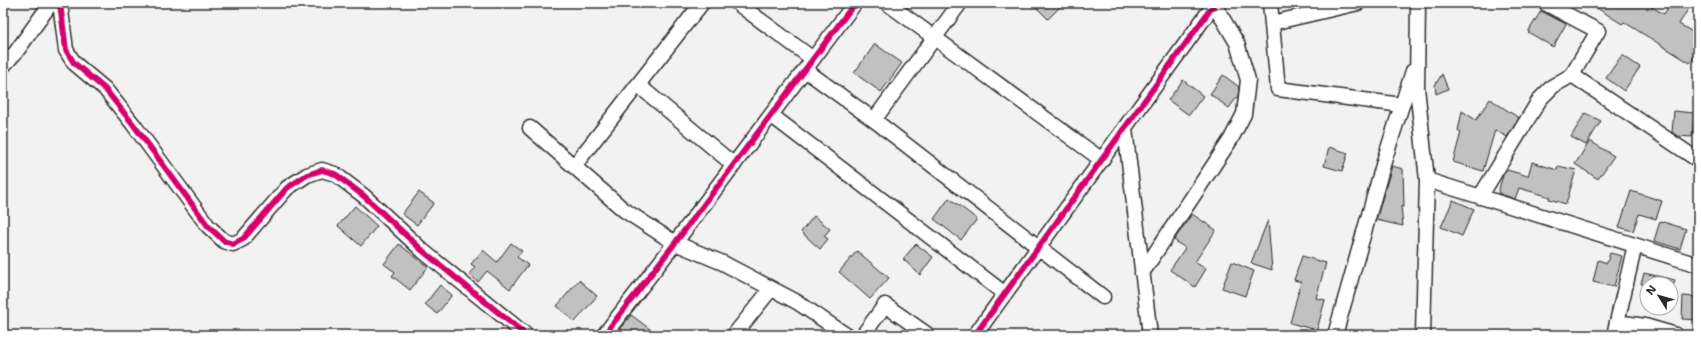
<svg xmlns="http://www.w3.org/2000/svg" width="1701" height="338" font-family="'Shantell Sans',sans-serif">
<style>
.building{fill:#c1c1c1;stroke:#2b2b2b}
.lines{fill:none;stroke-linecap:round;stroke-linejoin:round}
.minor-casing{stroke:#2b2b2b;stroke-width:17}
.minor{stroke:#fff;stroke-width:14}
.cycleway-casing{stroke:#fff;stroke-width:8}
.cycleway{stroke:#d6006c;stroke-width:6}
</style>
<rect width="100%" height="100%" fill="#f2f2f2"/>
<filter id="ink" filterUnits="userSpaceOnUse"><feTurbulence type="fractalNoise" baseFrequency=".025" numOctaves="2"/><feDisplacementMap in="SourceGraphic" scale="8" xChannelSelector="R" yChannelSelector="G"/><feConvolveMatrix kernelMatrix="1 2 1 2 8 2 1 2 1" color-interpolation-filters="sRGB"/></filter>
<g filter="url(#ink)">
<path class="building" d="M 1032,3 L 1064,3 L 1048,19 Z
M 1589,3 L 1645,3 L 1664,14 L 1671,3 L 1692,3 L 1679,24 L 1698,35 L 1698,52 L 1690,63 L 1624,22 L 1622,24 Z
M 1541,11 L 1566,24 L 1553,47 L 1528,32 Z
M 875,44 L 902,63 L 881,92 L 854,73 Z
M 1622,55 L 1640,67 L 1624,91 L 1606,78 Z
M 1442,74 L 1448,89 L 1436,94 L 1435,85 Z
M 1223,75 L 1239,87 L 1238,96 L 1229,108 L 1210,94 Z
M 1183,80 L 1203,96 L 1189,115 L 1168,100 Z
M 1490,99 L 1519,118 L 1507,137 L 1495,130 L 1483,171 L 1453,162 L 1461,132 L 1458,131 L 1462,111 L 1476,120 Z
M 1674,111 L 1694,113 L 1692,137 L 1677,136 L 1672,132 Z
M 1585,113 L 1601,121 L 1586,145 L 1571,137 Z
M 1590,141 L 1614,156 L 1598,179 L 1575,164 Z
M 1329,147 L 1348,153 L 1342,171 L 1324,166 Z
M 1532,162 L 1557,170 L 1558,166 L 1576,170 L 1566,204 L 1549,199 L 1550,197 L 1519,188 L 1515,199 L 1498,193 L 1503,175 L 1507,170 L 1528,176 Z
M 1392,166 L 1403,169 L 1404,207 L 1401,206 L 1403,226 L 1376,220 Z
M 1631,191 L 1662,201 L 1656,219 L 1639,214 L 1633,231 L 1619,227 Z
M 419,192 L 434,203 L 417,225 L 402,214 Z
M 949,198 L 977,219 L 961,240 L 934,219 Z
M 1453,200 L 1474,209 L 1462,236 L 1441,227 Z
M 355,206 L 377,226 L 361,246 L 338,226 Z
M 1192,214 L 1216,230 L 1195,262 L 1206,269 L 1195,287 L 1170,270 L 1185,248 L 1174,240 Z
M 814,216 L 830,229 L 824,236 L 828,239 L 820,249 L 801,232 Z
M 1268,220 L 1272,270 L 1251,263 Z
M 1660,221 L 1686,229 L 1680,249 L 1654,241 Z
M 511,243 L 522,251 L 517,257 L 528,265 L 510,289 L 487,271 L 478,282 L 469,274 L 475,267 L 471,264 L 483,250 L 497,262 Z
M 399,244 L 428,267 L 410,290 L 392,276 L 395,272 L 384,264 Z
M 916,244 L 933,257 L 920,275 L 903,259 Z
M 857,251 L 889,278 L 870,299 L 839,272 Z
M 1610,253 L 1622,256 L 1614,287 L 1593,282 L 1598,260 L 1607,263 Z
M 1302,256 L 1326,263 L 1316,298 L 1325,300 L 1317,330 L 1290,323 L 1301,282 L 1294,280 Z
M 1232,262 L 1254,271 L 1245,296 L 1222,288 Z
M 1644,273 L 1675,280 L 1674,284 L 1641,284 Z
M 579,280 L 597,296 L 575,322 L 557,306 Z
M 440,285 L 452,295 L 437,314 L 425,304 Z
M 1683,296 L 1698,297 L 1698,320 L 1682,319 Z
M 631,315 L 658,335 L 615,335 Z"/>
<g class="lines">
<g class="minor-casing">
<path id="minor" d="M 60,3 L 66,50 L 74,63 L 105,89 L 133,124 L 208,226 L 224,241 L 233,244 L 243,239 L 287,188 L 307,175 L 322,170 L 335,174 L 364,196 L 423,251 L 526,335
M 737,3 L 813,59
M 887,3 L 1102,160
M 1270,3 L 1278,89 L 1402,105
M 1418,3 L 1417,88 L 1427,180 L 1423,335
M 1272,23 L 1358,3
M 3,66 L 16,52 L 51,3
M 805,70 L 874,120 L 1103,297
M 1572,75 L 1698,160
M 638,85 L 734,165
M 771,115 L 1005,294
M 874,120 L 960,3
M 530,128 L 624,210 L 675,243 L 723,263 L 797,302 L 846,335
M 1125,129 L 1150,335
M 574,166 L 702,3
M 1427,180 L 1698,265
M 1480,197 L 1540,99 L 1553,86 L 1572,75 L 1598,31 L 1545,3
M 1142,273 L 1231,139 L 1244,114 L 1248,80 L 1237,43 L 1214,4
M 1617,322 L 1645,326 L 1676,335
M 604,335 L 675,243 L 855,3
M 734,335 L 771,289
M 863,335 L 885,305 L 928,335
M 975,335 L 1215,3
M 1335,335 L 1385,158 L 1413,71
M 1614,335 L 1635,245"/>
</g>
<use href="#minor" class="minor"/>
<g class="cycleway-casing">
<path id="cycleway" d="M 60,3 L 66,50 L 74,63 L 105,89 L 133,124 L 208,226 L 224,241 L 233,244 L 243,239 L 287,188 L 307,175 L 322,170 L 335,174 L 364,196 L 423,251 L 526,335
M 604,335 L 675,243 L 855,3
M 975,335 L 1215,3"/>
</g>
<use href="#cycleway" class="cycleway"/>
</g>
</g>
<rect width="1701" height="338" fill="none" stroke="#fff" stroke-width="16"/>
<rect x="8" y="8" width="1685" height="322" fill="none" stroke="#2b2b2b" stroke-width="1.5" filter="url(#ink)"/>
<g transform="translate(1659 296) rotate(307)"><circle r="19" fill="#ffffff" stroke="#aaaaaa"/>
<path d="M0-3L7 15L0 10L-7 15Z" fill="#2b2b2b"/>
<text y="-6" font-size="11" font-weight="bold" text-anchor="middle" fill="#2b2b2b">N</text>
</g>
</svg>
